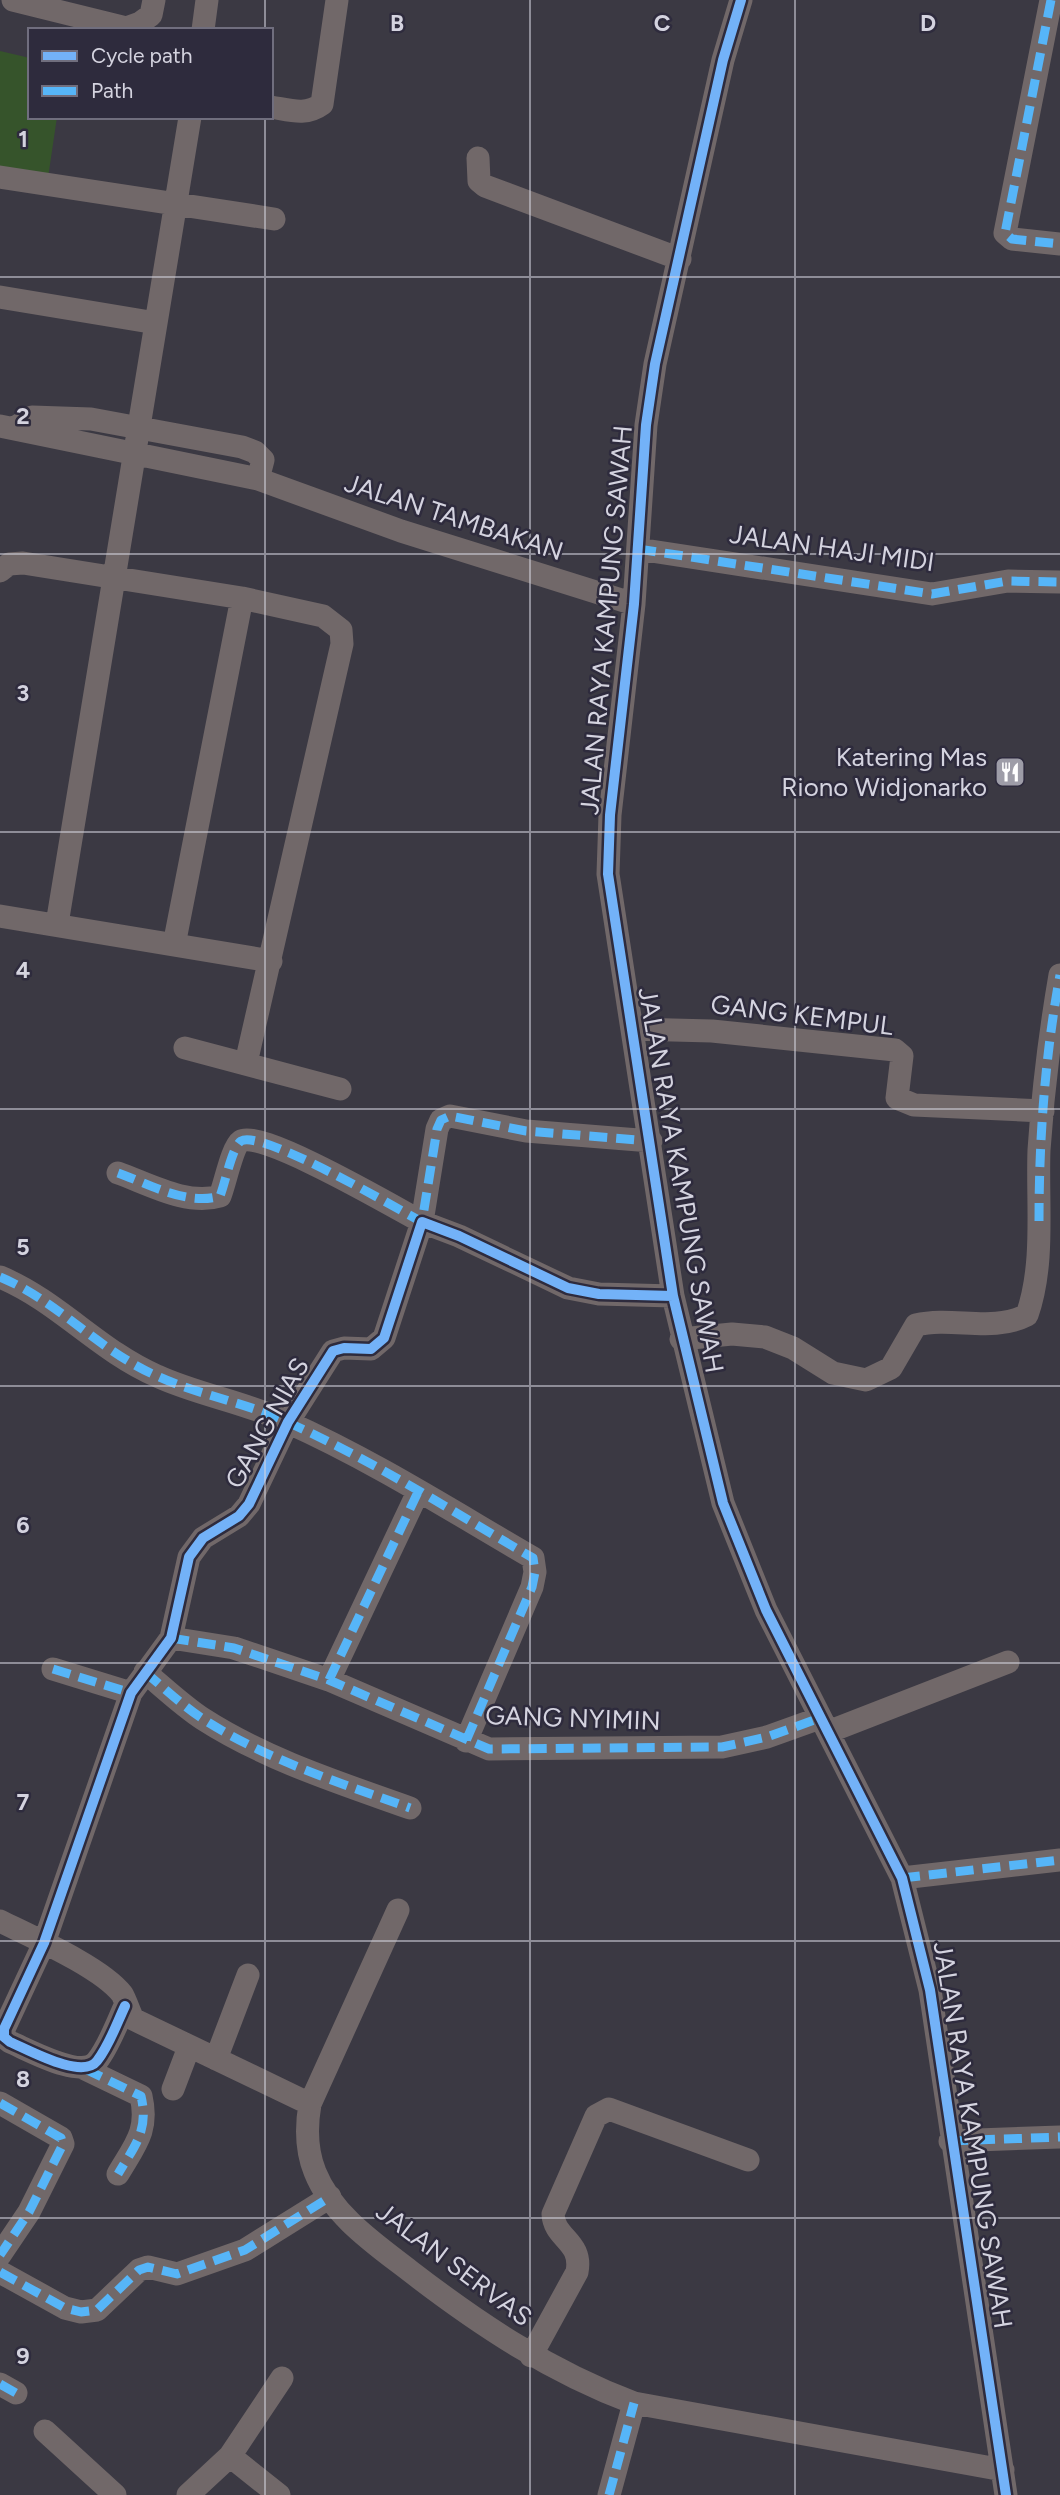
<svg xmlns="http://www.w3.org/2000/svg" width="1060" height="2495" font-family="Figtree,sans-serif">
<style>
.green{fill:#36542b}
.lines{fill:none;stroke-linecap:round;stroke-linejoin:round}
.minor{stroke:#716869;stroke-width:23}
.quiet{stroke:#56b5f8;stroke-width:9;stroke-dasharray:18 9;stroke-linecap:butt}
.cycleway-casing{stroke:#2e2b3d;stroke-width:15}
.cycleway{stroke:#73b2f8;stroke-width:10}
.grid{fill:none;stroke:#d4d3df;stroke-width:2;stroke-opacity:0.55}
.labels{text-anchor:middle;stroke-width:5;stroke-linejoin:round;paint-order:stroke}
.street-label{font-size:26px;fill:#d4d3df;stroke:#2e2b3d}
.poi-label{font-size:26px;fill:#d4d3df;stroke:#2e2b3d;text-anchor:end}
.grid-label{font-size:23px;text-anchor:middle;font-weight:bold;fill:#d4d3df;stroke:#2e2b3d;stroke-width:5;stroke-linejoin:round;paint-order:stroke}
</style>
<rect width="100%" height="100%" fill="#3b3943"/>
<path class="green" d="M 0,51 L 30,58 L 30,117 L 57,117 L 48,178 L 0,170 Z"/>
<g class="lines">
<path class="minor" d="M 13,0 L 126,28 L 140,23 L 151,15 L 154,0
M 741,0 L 723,60 L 655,364 L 646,425 L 634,604 L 610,815 L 608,874 L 673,1296 L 723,1503 L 766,1610 L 902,1878 L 930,1990 L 1006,2495
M 1051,0 L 1005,233 L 1012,239 L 1060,244
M 203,30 L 207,0
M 271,107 C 290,110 306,116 322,104 L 337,0
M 478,158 L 479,181 L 485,186 L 680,259
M 0,177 L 274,219
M 0,297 L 156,323
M 0,426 L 258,479 L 401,531 L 634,604
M 14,428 L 32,417 L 91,419 L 242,447 L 255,452 L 263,460 L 258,479
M 638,549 L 932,594 L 1008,581 L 1060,582
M 0,571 L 9,564 L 23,563 L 242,598 L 323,616 L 341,630 L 342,644 L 246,1063
M 0,916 L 271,961
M 57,924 L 190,117
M 174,945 L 242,598
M 633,1029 L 712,1031 L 895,1050 L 902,1056 L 897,1098 L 914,1105 L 1043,1111
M 185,1048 L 340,1089
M 118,1173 C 149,1184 187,1206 220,1196 C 225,1184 232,1147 241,1141 C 261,1129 396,1208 422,1222 L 437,1129 L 441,1120 L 450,1116 L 526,1131 L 651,1141
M 0,1277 C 58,1301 99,1351 157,1376 C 198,1395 245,1402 287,1422 C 372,1460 452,1511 533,1558 L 535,1572 L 532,1587 L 466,1741
M 681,1339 L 732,1334 L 765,1337 L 793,1348 L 833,1373 L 866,1380 L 891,1368 L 916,1325 C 953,1316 992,1333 1027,1315 C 1045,1264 1037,1203 1039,1150 C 1043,1091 1050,1033 1060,975
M 171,1638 L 234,1648 L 329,1680 L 489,1749 L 722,1747 L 767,1737 L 820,1718
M 53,1669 L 131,1693
M 145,1672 C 164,1688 183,1706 203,1719 C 267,1760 340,1783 410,1808
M 329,1680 L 418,1492
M 828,1732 L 1008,1662
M 902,1878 L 1060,1860
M 0,1921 C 32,1937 101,1967 122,1994 C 126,2001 129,2011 133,2019 L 310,2104 C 306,2127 306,2150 315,2172 C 332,2215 375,2244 410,2271 C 480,2325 551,2372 634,2403 L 1003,2470
M 125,2006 C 117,2023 109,2046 97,2061 C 82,2080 29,2050 10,2042 L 4,2037 L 4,2029 L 44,1943 L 131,1693 L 171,1638 L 189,1557 L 203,1538 L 239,1516 L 249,1504 L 288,1422 L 333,1351 L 344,1348 L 371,1349 L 384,1338 L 422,1222 L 459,1236 L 568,1288 L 599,1294 L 673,1296
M 216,2059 L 248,1975
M 85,2069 L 141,2096 C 149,2131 135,2145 118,2174
M 173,2089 L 189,2047
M 0,2103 L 61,2138 L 63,2144 L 29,2212 L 0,2255
M 310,2104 L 398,1910
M 950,2141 L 1060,2137
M 0,2272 L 65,2308 L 81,2312 L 97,2310 L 139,2270 L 148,2267 L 177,2274 L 245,2250 L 330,2197
M 531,2356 L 577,2272 C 583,2241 554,2239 553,2214 L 596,2116 L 609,2109 L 748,2160
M 0,2384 L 16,2393
M 45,2431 L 115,2495
M 230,2456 L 279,2495
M 188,2495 L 230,2456 L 282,2378
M 609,2495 L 634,2403"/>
<path class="quiet" d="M 1051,0 L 1005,233 L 1012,239 L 1060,244
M 638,549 L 932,594 L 1008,581 L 1060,582
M 118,1173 C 149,1184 187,1206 220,1196 C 225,1184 232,1147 241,1141 C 261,1129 396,1208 422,1222 L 437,1129 L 441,1120 L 450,1116 L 526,1131 L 651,1141
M 1039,1221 C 1039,1138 1045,1056 1060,975
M 0,1277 C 58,1301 99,1351 157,1376 C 198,1395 245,1402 287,1422 C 372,1460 452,1511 533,1558 L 535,1572 L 532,1587 L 466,1741
M 171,1638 L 234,1648 L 329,1680 L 489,1749 L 722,1747 L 767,1737 L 820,1718
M 53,1669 L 131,1693
M 145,1672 C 164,1688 183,1706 203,1719 C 267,1760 340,1783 410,1808
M 329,1680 L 418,1492
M 902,1878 L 1060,1860
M 85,2069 L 141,2096 C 149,2131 135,2145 118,2174
M 0,2103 L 61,2138 L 63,2144 L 29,2212 L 0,2255
M 950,2141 L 1060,2137
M 0,2272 L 65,2308 L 81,2312 L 97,2310 L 139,2270 L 148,2267 L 177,2274 L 245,2250 L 330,2197
M 0,2384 L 16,2393
M 609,2495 L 634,2403"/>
<g class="cycleway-casing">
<path id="cycleway" d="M 741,0 L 723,60 L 655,364 L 646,425 L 634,604 L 610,815 L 608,874 L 673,1296 L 723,1503 L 766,1610 L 902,1878 L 930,1990 L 1006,2495
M 125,2006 C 117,2023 109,2046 97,2061 C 82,2080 29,2050 10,2042 L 4,2037 L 4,2029 L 44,1943 L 131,1693 L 171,1638 L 189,1557 L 203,1538 L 239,1516 L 249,1504 L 288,1422 L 333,1351 L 344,1348 L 371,1349 L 384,1338 L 422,1222 L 459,1236 L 568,1288 L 599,1294 L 673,1296"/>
</g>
<use href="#cycleway" class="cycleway"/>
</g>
<path class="grid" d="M 265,0 L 265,30M 530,0 L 530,2495M 795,0 L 795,2495M 265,117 L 265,2495M 0,277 L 1060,277M 0,554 L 1060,554M 0,832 L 1060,832M 0,1109 L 1060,1109M 0,1386 L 1060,1386M 0,1663 L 1060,1663M 0,1941 L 1060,1941M 0,2218 L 1060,2218"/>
<defs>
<g id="restaurant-square" transform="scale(1.575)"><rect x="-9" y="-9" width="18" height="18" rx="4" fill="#9e9da8" stroke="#2e2b3d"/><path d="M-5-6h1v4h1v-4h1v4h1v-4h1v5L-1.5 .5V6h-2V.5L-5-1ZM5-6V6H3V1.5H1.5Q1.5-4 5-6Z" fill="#fff"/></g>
</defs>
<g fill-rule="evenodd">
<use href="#restaurant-square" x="1010" y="772"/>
</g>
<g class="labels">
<g class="street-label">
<text transform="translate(454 517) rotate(18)" y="9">JALAN TAMBAKAN</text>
<text transform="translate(832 548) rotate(8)" y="9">JALAN HAJI MIDI</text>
<text transform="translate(606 620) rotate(-85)" y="9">JALAN RAYA KAMPUNG SAWAH</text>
<text transform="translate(802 1015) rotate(7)" y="9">GANG KEMPUL</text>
<text transform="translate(681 1180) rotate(80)" y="9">JALAN RAYA KAMPUNG SAWAH</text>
<text transform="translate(267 1423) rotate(-61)" y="9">GANG NIAS</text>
<text transform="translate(573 1718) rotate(2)" y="9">GANG NYIMIN</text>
<text transform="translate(973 2135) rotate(81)" y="9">JALAN RAYA KAMPUNG SAWAH</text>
<text transform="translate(454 2264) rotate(37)" y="9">JALAN SERVAS</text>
</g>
<g class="poi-label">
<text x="987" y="766">Katering Mas<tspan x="987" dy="30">Riono Widjonarko</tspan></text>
</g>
</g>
<g class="grid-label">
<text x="397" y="31">B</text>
<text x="662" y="31">C</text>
<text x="928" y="31">D</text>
<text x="23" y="147">1</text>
<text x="23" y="424">2</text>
<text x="23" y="701">3</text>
<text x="23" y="978">4</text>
<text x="23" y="1255">5</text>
<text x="23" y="1533">6</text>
<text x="23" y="1810">7</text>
<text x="23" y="2087">8</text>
<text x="23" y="2364">9</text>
</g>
<rect x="28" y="28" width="245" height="91" fill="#2e2b3d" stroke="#706e7e" stroke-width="2"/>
<rect x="42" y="51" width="35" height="10" fill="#73b2f8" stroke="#706e7e" stroke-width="2"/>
<text x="91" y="63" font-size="21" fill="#d4d3df">Cycle path</text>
<rect x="42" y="86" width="35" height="10" fill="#56b5f8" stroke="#706e7e" stroke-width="2"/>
<text x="91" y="98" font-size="21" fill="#d4d3df">Path</text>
</svg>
